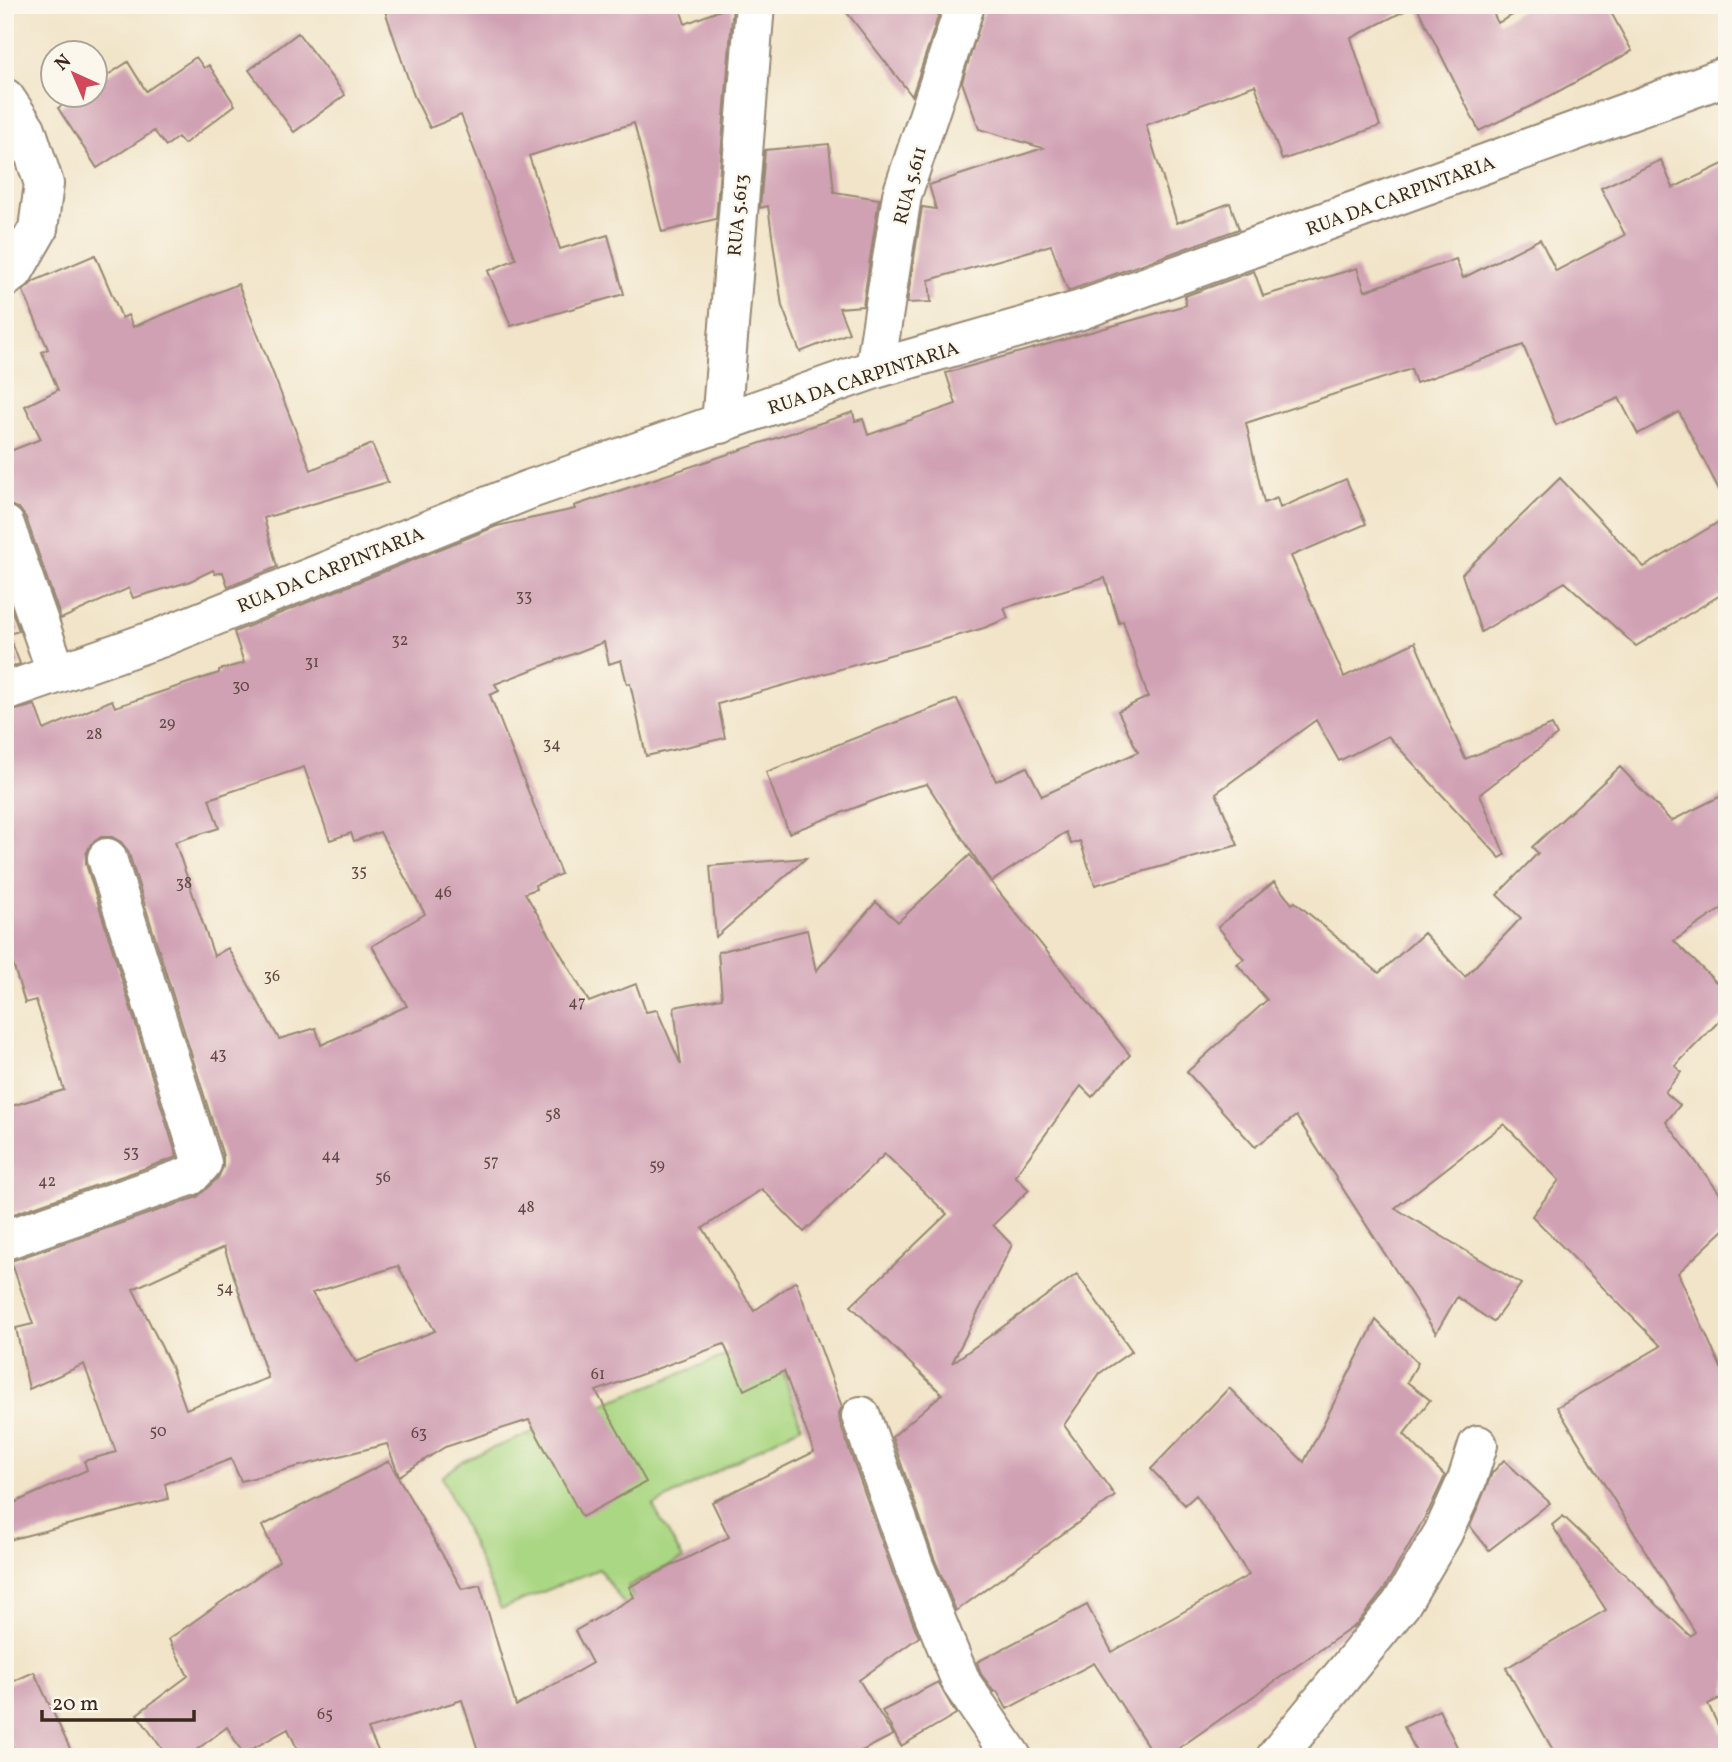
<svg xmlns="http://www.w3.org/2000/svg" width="1732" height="1762" font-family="Vollkorn,serif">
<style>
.green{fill:#aad783;stroke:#728050;stroke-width:2}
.building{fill:#d0a0b3;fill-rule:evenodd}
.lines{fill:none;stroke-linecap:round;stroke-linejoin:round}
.minor-casing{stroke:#968773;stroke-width:42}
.minor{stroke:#fff;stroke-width:38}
.labels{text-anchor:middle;stroke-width:5;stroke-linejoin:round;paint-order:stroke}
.number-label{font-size:16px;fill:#604843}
.street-label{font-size:19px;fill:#3b2a1e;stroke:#fbf7ec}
</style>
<rect width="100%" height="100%" fill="#fbf7ec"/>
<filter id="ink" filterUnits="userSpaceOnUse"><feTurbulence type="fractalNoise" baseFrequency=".0143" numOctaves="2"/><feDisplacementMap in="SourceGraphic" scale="14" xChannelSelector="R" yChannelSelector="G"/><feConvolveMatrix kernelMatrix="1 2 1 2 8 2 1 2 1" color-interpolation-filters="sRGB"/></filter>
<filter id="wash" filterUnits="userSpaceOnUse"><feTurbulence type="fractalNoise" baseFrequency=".00686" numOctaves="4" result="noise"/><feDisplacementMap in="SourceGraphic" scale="28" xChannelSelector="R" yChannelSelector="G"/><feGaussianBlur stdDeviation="1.57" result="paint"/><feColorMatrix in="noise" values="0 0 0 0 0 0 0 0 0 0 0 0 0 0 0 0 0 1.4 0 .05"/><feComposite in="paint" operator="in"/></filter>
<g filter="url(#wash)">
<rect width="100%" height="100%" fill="#f1e4c8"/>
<path class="green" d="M 762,1310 L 801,1426 L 653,1506 L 683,1559 L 628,1586 L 634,1599 L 624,1604 L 599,1569 L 501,1609 L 442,1477 L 461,1462 L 483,1452 L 725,1356 L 754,1331 Z"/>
<g id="blocks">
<path class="building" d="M 383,5 L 534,5 L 541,15 L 568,5 L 679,5 L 685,24 L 733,5 L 716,219 L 662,232 L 634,123 L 529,156 L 560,249 L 608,235 L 624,294 L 511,326 L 488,271 L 516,259 L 461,115 L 430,128 L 414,96 Z
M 841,5 L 942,5 L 912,96 Z
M 986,5 L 1416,5 L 1351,38 L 1380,126 L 1282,160 L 1255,85 L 1146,125 L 1177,223 L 1230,203 L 1239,229 L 1068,291 L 1051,245 L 929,280 L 931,302 L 907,303 L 922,207 L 936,209 L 929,185 L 1043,148 L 979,129 L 962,82 Z
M 1416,5 L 1489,5 L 1498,23 L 1531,5 L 1607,5 L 1632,51 L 1539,102 L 1479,131 Z
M 298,33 L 345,95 L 294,132 L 249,70 Z
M 196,57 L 204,68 L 209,65 L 235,105 L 184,144 L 178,137 L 166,146 L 154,131 L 97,168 L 58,108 L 79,94 L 94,94 L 94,84 L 128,62 L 146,91 Z
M 829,144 L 834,192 L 879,199 L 863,306 L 839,308 L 849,333 L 800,352 L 782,306 L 768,206 L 760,208 L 765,150 Z
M 1661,160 L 1673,188 L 1727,162 L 1727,505 L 1679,412 L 1638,434 L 1619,398 L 1556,425 L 1523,345 L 1416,383 L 1411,369 L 1246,423 L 1264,503 L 1277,498 L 1280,508 L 1346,479 L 1366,524 L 1291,556 L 1344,677 L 1415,642 L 1465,759 L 1552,725 L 1557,735 L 1480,794 L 1505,855 L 1500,858 L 1388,736 L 1339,761 L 1316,720 L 1216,793 L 1238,845 L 1095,885 L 1080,841 L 1071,844 L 1066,832 L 991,882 L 1130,1055 L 1092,1097 L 1081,1086 L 1015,1176 L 1029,1190 L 993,1225 L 1012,1245 L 952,1363 L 1077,1274 L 1132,1351 L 1100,1373 L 1064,1425 L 1115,1496 L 956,1611 L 934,1558 L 892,1437 L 942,1394 L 851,1306 L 947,1214 L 885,1154 L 804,1232 L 762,1189 L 703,1228 L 754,1311 L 796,1281 L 842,1407 L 839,1413 L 840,1423 L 893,1573 L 919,1637 L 859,1680 L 893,1735 L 850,1757 L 480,1757 L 462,1700 L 368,1729 L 381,1757 L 301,1757 L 288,1729 L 243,1754 L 227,1727 L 187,1757 L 168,1757 L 137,1714 L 188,1676 L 169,1639 L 279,1561 L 262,1526 L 389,1461 L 462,1589 L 480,1585 L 516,1706 L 592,1663 L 575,1631 L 634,1597 L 629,1587 L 729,1537 L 712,1502 L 814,1452 L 784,1371 L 744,1390 L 724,1344 L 596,1391 L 646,1482 L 582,1517 L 529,1420 L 445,1447 L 399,1476 L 387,1444 L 241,1481 L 231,1459 L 165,1484 L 168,1499 L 5,1541 L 5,1507 L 87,1470 L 84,1461 L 116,1452 L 84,1364 L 29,1389 L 16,1328 L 33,1324 L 11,1261 L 197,1197 L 218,1178 L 223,1167 L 223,1156 L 128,851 L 121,842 L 112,837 L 101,837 L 91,844 L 86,854 L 86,864 L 177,1157 L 5,1217 L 5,1108 L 64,1090 L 36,1000 L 25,1003 L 5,938 L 5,713 L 35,705 L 44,730 L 112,700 L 115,707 L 219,673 L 219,670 L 244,663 L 234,632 L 497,526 L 575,509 L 574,506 L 853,412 L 855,421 L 863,419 L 868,435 L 956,404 L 946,373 L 1186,305 L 1185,296 L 1254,271 L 1263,296 L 1357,268 L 1365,291 L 1456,259 L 1463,278 L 1540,239 L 1556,271 L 1625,235 L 1601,188 ZM 1105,578 L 1119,623 L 1123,621 L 1148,697 L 1118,711 L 1138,752 L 1042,796 L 1027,767 L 996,781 L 957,699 L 766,772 L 789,833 L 896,792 L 927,784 L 991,882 L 970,855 L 898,922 L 876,902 L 816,971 L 807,930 L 718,952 L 722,998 L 674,1007 L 681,1065 L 657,1010 L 646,1012 L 636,984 L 589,1002 L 525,893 L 536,889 L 535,885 L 561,874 L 490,695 L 499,691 L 495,684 L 604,642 L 609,664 L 621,660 L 627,684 L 630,683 L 646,756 L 725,738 L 718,704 L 984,628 L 1008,618 L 1004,608 ZM 304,767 L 330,840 L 351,833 L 354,841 L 380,832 L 425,914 L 372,946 L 407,1006 L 321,1045 L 316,1028 L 279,1039 L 228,948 L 214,956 L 175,842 L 219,828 L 209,799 ZM 224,1247 L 268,1378 L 186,1409 L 170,1364 L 133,1289 ZM 398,1266 L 435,1331 L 356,1362 L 312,1293 Z
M 95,255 L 122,318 L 128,315 L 133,327 L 238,284 L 311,470 L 372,444 L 388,482 L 264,518 L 277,567 L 228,587 L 223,572 L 215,574 L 213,570 L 188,582 L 133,598 L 129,588 L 61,619 L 26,518 L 19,508 L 5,504 L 5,453 L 41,439 L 25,406 L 58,390 L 42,352 L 48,349 L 23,291 L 34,281 Z
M 1560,478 L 1644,567 L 1727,517 L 1727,591 L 1636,646 L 1565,582 L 1481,632 L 1462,574 Z
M 5,592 L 19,631 L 5,635 Z
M 10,637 L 20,664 L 5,669 L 5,638 Z
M 1620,767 L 1671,821 L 1727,793 L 1727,905 L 1674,941 L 1727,993 L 1727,1013 L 1675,1066 L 1681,1072 L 1665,1092 L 1680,1105 L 1666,1122 L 1727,1203 L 1727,1227 L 1678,1273 L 1727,1381 L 1727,1695 L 1708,1704 L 1727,1744 L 1727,1757 L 1557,1757 L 1506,1668 L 1606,1610 L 1552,1525 L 1563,1516 L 1690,1636 L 1695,1632 L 1557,1407 L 1661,1346 L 1532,1216 L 1559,1180 L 1504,1124 L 1395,1208 L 1521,1284 L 1493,1322 L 1457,1297 L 1436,1333 L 1296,1116 L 1255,1147 L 1187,1072 L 1267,1000 L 1237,964 L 1244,959 L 1218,927 L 1274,882 L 1292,904 L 1295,902 L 1379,973 L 1424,933 L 1465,977 L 1521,918 L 1497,895 L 1538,853 L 1532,847 Z
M 806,858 L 716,937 L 710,866 Z
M 1376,1320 L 1418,1363 L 1407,1382 L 1430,1400 L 1404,1434 L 1445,1476 L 1429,1510 L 1383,1591 L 1357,1624 L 1166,1757 L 1155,1757 L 1094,1663 L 1007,1709 L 997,1691 L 994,1692 L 981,1674 L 977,1662 L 1087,1605 L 1112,1652 L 1249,1575 L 1196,1495 L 1185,1505 L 1151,1469 L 1229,1388 L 1304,1462 Z
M 1504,1460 L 1550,1503 L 1489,1550 L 1470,1526 L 1492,1473 Z
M 34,1672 L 74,1757 L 17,1757 L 5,1731 L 5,1685 Z
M 938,1682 L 956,1714 L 901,1746 L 882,1711 Z
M 1439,1710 L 1462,1757 L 1419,1757 L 1404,1727 Z"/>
</g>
</g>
<g filter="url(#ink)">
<use href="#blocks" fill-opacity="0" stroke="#968773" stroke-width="2"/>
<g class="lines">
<g class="minor-casing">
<path id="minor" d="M 5,98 L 26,129 L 44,184 L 38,229 L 14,271 L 5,278
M 875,369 L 902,195 L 965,5
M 721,424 L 755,5
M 5,525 L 57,674
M 5,692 L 160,638 L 528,490 L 875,369 L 1081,310 L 1727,76
M 5,1240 L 190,1176 L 202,1163 L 107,858
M 861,1416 L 914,1566 L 962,1684 L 1012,1757
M 1276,1757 L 1401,1604 L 1443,1533 L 1467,1480 L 1478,1445"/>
</g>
<use href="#minor" class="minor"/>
</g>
</g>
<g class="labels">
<g class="number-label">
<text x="524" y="601">33</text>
<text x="400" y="645">32</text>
<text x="312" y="667">31</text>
<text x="241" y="691">30</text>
<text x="167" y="728">29</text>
<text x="94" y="739">28</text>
<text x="552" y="749">34</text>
<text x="359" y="876">35</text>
<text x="184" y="888">38</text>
<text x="443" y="897">46</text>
<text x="272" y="981">36</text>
<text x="577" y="1007">47</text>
<text x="218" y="1059">43</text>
<text x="553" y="1119">58</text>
<text x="131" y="1157">53</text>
<text x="331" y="1160">44</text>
<text x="491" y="1166">57</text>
<text x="657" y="1170">59</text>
<text x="383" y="1182">56</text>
<text x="47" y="1186">42</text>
<text x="526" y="1212">48</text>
<text x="225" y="1293">54</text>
<text x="598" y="1379">61</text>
<text x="158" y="1436">50</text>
<text x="419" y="1438">63</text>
<text x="325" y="1719">65</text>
</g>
<g class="street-label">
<text transform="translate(909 185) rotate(-75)" y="7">RUA 5.611</text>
<text transform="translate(1400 195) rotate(-20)" y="7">RUA DA CARPINTARIA</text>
<text transform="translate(737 215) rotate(-85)" y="7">RUA 5.613</text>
<text transform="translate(863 377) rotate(-18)" y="7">RUA DA CARPINTARIA</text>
<text transform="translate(330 569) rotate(-22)" y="7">RUA DA CARPINTARIA</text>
</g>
</g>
<rect width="1732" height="1762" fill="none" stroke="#fbf7ec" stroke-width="28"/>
<g transform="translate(74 74) rotate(316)"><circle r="33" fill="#fbf7ec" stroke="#aea59a" stroke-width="2"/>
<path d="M0-5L12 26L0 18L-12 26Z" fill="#d1495b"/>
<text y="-10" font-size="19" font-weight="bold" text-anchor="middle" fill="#3b2a1e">N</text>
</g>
<path d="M42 1710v10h152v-10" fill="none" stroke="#3b2a1e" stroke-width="3.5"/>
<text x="52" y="1710" font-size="21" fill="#3b2a1e" stroke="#fbf7ec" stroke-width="5" paint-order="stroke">20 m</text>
</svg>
